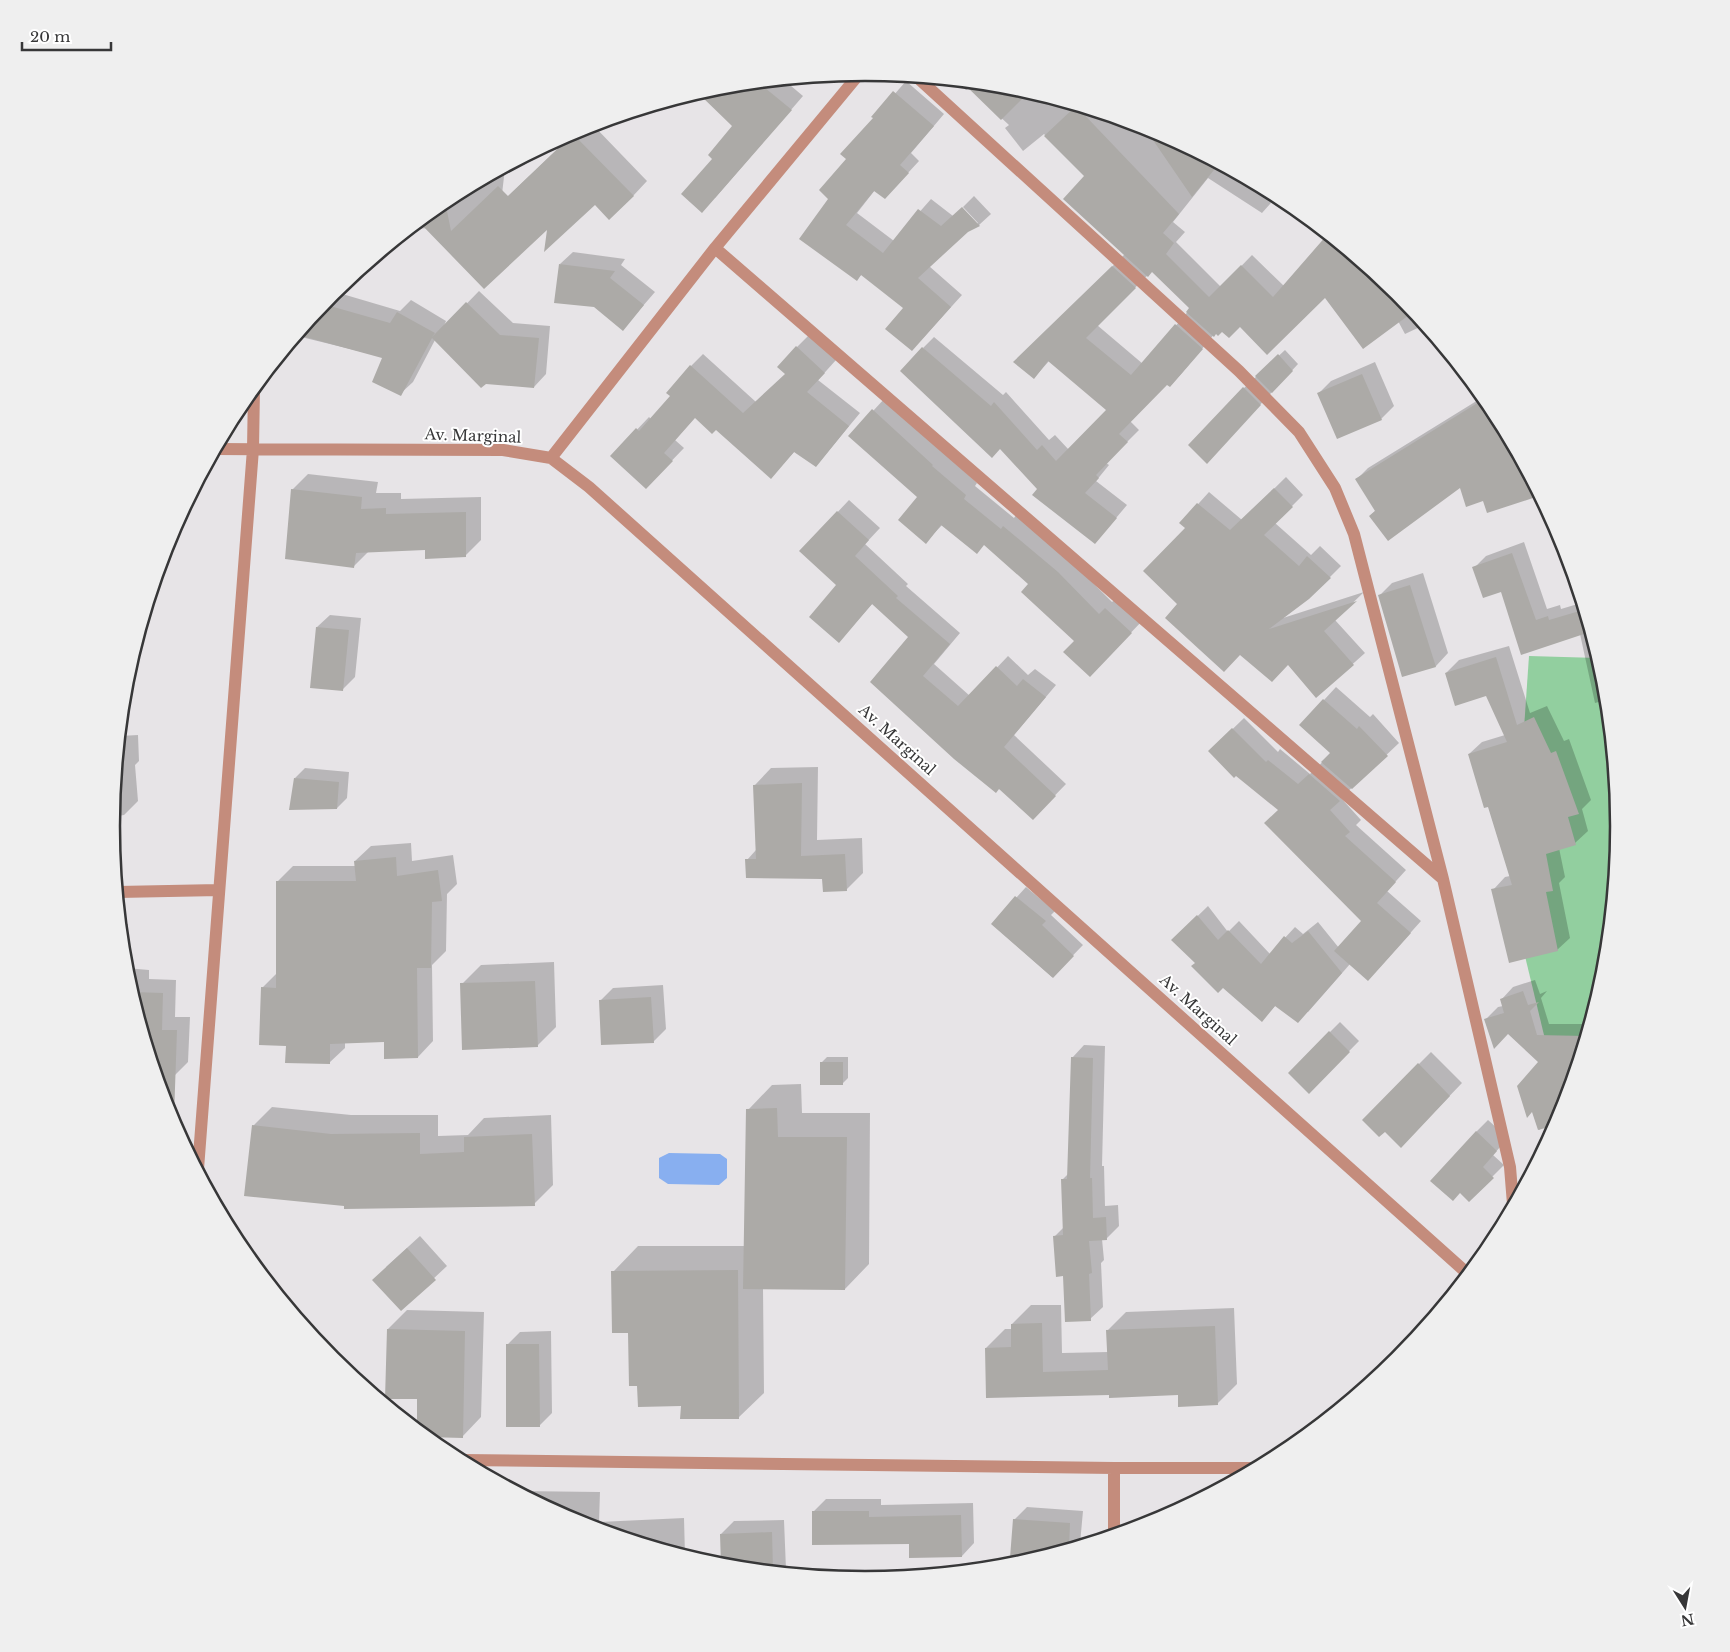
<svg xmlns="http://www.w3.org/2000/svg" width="1730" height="1652" font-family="'Libre Baskerville',serif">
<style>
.green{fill:#92cf9f}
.water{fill:#88aff0}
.shadow{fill:#0003;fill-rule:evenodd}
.building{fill:#acaaa7}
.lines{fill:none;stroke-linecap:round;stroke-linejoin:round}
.street{stroke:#c48c7c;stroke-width:12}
.labels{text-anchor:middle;stroke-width:4;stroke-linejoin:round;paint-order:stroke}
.street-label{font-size:15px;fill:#373738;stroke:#fff}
.rim{fill:none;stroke:#373738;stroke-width:2.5}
</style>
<rect width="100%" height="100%" fill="#e7e4e7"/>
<path class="green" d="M 1529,656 L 1598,658 L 1604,679 L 1618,826 L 1604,973 L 1562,1110 L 1512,902 Z"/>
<path class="water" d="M 669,1153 L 720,1154 L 727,1159 L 727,1178 L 719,1185 L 668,1184 L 659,1178 L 659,1158 Z"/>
<path class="shadow" d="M 784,80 L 803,96 L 715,198 L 714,158 L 734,126 L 716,88 Z
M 906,81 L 944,114 L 911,153 L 919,161 L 896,186 L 875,190 L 857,213 L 894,241 L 931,199 L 953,216 L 977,224 L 978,223 L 963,207 L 974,196 L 991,214 L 979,225 L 967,231 L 929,266 L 962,295 L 923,338 L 905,308 L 862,274 L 857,279 L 830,199 L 848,159 L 874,118 Z
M 958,82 L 1012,87 L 1070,105 L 1074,109 L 1077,107 L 1154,130 L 1277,196 L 1262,213 L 1208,178 L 1173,222 L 1185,232 L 1176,242 L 1221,287 L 1252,255 L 1284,286 L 1398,293 L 1424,325 L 1405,334 L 1398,321 L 1325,296 L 1216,332 L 1181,374 L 1170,386 L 1167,383 L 1130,421 L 1139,430 L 1106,463 L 1109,465 L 1096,481 L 1127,505 L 1095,543 L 1039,489 L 923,348 L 934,337 L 1003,395 L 1006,392 L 1049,440 L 1055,435 L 1069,450 L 1108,410 L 1049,361 L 1034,378 L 1015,362 L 1125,254 L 1086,176 L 1044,134 L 1023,151 L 1005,128 L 1009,125 L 969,88 L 966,90 ZM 1152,271 L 1191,308 L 1143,364 L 1097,325 Z
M 593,125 L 647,181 L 633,196 L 595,204 L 549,226 L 484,288 L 427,228 L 418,229 L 417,224 L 447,199 L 505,168 L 501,203 L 579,129 Z
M 573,252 L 625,259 L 621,265 L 655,292 L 623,329 L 560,264 Z
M 338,288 L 339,293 L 400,311 L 411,300 L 446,321 L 443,328 L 479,291 L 513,323 L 550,326 L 546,374 L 534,387 L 435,340 L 413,382 L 400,394 L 383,357 L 297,336 Z
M 809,335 L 836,360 L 818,380 L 860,413 L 816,466 L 795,451 L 771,477 L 716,428 L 695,417 L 675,440 L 684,448 L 658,475 L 612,456 L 649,417 L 651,419 L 671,396 L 691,366 L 703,354 L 756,402 L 787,374 L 797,347 Z
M 1285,350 L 1298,364 L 1219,449 L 1189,445 L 1244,388 Z
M 1375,362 L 1394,406 L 1381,419 L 1318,394 L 1331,381 Z
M 1483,397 L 1492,408 L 1538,495 L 1484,500 L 1461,486 L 1370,516 L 1376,510 L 1357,479 L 1368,468 Z
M 885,398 L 977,483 L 975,486 L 1014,518 L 1016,515 L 1070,560 L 1112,602 L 1118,597 L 1143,620 L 1102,663 L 1076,641 L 1030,584 L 985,544 L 943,524 L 926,542 L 919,497 L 850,436 Z
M 308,474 L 378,482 L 376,493 L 401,493 L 401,499 L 481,497 L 481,540 L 465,556 L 426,548 L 369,551 L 354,566 L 292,490 Z
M 1286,477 L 1303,495 L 1275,523 L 1311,555 L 1320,546 L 1341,566 L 1309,598 L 1283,618 L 1364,592 L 1335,620 L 1365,653 L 1317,696 L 1288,664 L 1179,604 L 1187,528 L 1181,523 L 1209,492 L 1242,520 Z
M 849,500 L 880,528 L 865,544 L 908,584 L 906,586 L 960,633 L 934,664 L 970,696 L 1008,656 L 1028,675 L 1035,669 L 1056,685 L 1014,735 L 1066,784 L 1033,818 L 1000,787 L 871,682 L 910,637 L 873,603 L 839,641 L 838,585 L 801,551 Z
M 1524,542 L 1547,609 L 1560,605 L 1561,609 L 1581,603 L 1604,679 L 1606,700 L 1595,703 L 1580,634 L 1522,653 L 1502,590 L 1474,568 L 1486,556 Z
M 1423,573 L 1448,653 L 1436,666 L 1403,676 L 1380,595 L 1392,583 Z
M 330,615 L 361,618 L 355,677 L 342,690 L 317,627 Z
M 1509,646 L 1530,713 L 1547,706 L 1564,741 L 1569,739 L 1591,800 L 1582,809 L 1588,831 L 1575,843 L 1559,848 L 1565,877 L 1559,883 L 1570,938 L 1557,950 L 1493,890 L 1505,877 L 1510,876 L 1488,805 L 1469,754 L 1482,742 L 1505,735 L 1487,695 L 1446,673 L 1459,660 Z
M 1336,687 L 1370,717 L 1373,714 L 1399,743 L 1341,798 L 1361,820 L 1356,825 L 1406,870 L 1387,891 L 1421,921 L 1379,968 L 1350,964 L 1308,1012 L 1276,1005 L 1262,1020 L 1173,940 L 1208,906 L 1228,932 L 1239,921 L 1270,954 L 1295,927 L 1303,934 L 1318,922 L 1339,948 L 1362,921 L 1279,809 L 1210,751 L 1244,718 L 1278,752 L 1280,749 L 1310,774 L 1332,753 L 1301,725 Z
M 138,735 L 139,761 L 135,765 L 138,801 L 124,815 L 112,817 L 120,736 Z
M 818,767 L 817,840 L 862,838 L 863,873 L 846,890 L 824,878 L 747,860 L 756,850 L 755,785 L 771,768 Z
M 305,768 L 349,772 L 347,798 L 337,808 L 295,778 Z
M 411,843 L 412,861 L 453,855 L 457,884 L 447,894 L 446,951 L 432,965 L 433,1041 L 418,1057 L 385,1041 L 345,1042 L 345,1048 L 329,1063 L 288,1045 L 262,988 L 277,973 L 277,882 L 293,866 L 356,866 L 355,861 L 371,846 Z
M 1026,887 L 1055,911 L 1051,915 L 1083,945 L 1052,977 L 992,924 Z
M 121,924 L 128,924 L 126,968 L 149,970 L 149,979 L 176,980 L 175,1017 L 190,1017 L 188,1062 L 175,1075 L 157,1075 L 126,973 Z
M 554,962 L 556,1027 L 537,1046 L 462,984 L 481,965 Z
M 1535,980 L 1540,994 L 1547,991 L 1541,998 L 1549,1024 L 1588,1024 L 1561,1115 L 1539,1130 L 1533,1110 L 1540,1062 L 1508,1033 L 1486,1019 L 1498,1007 L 1503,1006 L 1501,1000 L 1513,987 Z
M 663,985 L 666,1029 L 653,1042 L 600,1001 L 613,988 Z
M 1340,1022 L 1359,1041 L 1309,1092 L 1289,1073 Z
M 1084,1045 L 1105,1046 L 1102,1166 L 1104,1166 L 1105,1206 L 1118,1205 L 1119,1226 L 1106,1239 L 1102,1239 L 1104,1260 L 1101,1263 L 1103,1307 L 1090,1319 L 1064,1275 L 1054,1237 L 1064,1227 L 1062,1180 L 1069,1173 L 1072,1058 Z
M 1431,1052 L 1462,1083 L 1414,1133 L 1385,1130 L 1363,1120 Z
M 827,1057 L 848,1057 L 848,1078 L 842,1084 L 821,1063 Z
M 801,1084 L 802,1113 L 870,1113 L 869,1264 L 845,1289 L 763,1288 L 764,1393 L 738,1418 L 682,1405 L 639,1385 L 629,1332 L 613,1272 L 638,1246 L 745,1246 L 748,1110 L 772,1085 Z
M 272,1107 L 351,1115 L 438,1115 L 438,1136 L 468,1135 L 484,1118 L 551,1115 L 553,1185 L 534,1204 L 253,1126 Z
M 1488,1120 L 1508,1138 L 1493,1155 L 1504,1165 L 1469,1200 L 1476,1132 Z
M 420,1236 L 447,1266 L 401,1309 L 386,1267 Z
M 1031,1305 L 1061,1305 L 1062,1353 L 1108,1352 L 1107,1331 L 1126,1312 L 1234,1308 L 1237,1384 L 1218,1403 L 1179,1393 L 987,1397 L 986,1348 L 1005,1329 L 1012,1329 L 1012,1324 Z
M 407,1310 L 484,1312 L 481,1417 L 462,1437 L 425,1435 L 418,1429 L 418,1398 L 388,1329 Z
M 551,1331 L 552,1413 L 540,1425 L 507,1345 L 520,1332 Z
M 518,1491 L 600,1492 L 599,1522 L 684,1518 L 685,1555 L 576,1522 Z
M 826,1499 L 881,1499 L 881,1505 L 973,1503 L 974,1543 L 962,1556 L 910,1543 L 813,1512 Z
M 1027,1507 L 1083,1511 L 1080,1544 L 1035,1558 L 1011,1556 L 1014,1520 Z
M 784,1520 L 786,1569 L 783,1571 L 722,1565 L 721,1534 L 734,1521 Z"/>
<path class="building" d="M 962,82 L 1012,87 L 1029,92 L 1001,120 Z
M 759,83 L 792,110 L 702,213 L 681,194 L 712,159 L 708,155 L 732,126 L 698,93 L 718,87 Z
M 893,91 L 934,126 L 900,165 L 909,173 L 885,199 L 874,191 L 846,225 L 883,253 L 918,209 L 941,226 L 962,207 L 980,226 L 968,232 L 918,278 L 951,307 L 912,351 L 885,329 L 903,308 L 861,275 L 857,281 L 799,239 L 828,199 L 819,190 L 846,159 L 840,154 L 873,118 L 871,117 Z
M 1076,106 L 1179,214 L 1163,233 L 1174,243 L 1166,254 L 1209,297 L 1241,265 L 1273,297 L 1327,235 L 1398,293 L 1413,312 L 1363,349 L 1325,298 L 1267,355 L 1240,327 L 1229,338 L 1222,332 L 1218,336 L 1216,334 L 1214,337 L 1186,312 L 1189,308 L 1152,272 L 1148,277 L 1063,199 L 1084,176 L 1044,136 Z
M 1144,127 L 1218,165 L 1192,197 Z
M 573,134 L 634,196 L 609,220 L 595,205 L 544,252 L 547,230 L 484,289 L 419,222 L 445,201 L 451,231 L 498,186 L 508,196 Z
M 559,264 L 615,271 L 610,278 L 644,305 L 623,331 L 594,307 L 554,303 Z
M 1112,266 L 1136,288 L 1086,338 L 1131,375 L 1175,324 L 1203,349 L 1170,387 L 1167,385 L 1119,434 L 1128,442 L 1096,475 L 1099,478 L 1085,493 L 1117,518 L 1095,544 L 1032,495 L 1037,489 L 1000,449 L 992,458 L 900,371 L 922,347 L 991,406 L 994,402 L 1037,450 L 1042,445 L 1056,461 L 1106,410 L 1048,361 L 1034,379 L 1013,362 Z
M 466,302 L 500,335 L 539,338 L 534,388 L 486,384 L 481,388 L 432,338 L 401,396 L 372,382 L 382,358 L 298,335 L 323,304 L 390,323 L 397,312 L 435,333 L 432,337 Z
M 796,346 L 825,373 L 807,392 L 849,426 L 816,467 L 794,452 L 771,479 L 716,430 L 712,434 L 695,418 L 664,453 L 673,461 L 646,489 L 610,456 L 636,428 L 639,431 L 670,396 L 666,393 L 690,365 L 743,413 L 785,374 L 777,367 Z
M 1278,354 L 1293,371 L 1272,393 L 1255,376 Z
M 1362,374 L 1382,420 L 1337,439 L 1317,393 Z
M 1243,387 L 1261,405 L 1207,464 L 1188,445 Z
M 1479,402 L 1485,409 L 1490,406 L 1492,408 L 1539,496 L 1487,513 L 1483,501 L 1466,507 L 1460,488 L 1388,541 L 1369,516 L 1375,511 L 1355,479 Z
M 872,409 L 933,465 L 932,466 L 966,495 L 964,499 L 1001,529 L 1003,526 L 1058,572 L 1099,614 L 1105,608 L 1132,633 L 1090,677 L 1063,652 L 1074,641 L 1021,592 L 1028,584 L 984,545 L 977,554 L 941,525 L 926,544 L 898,520 L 917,497 L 848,436 Z
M 1274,488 L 1293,507 L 1264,535 L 1299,566 L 1307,556 L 1331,578 L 1309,599 L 1269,629 L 1357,601 L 1324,631 L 1354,665 L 1316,698 L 1288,665 L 1272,682 L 1240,655 L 1224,672 L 1165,618 L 1177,604 L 1143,571 L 1185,528 L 1179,523 L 1197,503 L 1230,530 Z
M 291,489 L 362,497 L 361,509 L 386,508 L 386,514 L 466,512 L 466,557 L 425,559 L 425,550 L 356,553 L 354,568 L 285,559 Z
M 837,511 L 869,540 L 855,556 L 898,596 L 896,598 L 950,644 L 923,676 L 958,706 L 996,666 L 1017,686 L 1023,679 L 1046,697 L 1004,747 L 1056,796 L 1033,820 L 999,789 L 996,793 L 954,759 L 870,682 L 908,637 L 872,604 L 839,643 L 809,617 L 836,585 L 799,551 Z
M 1512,553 L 1536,620 L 1548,616 L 1549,620 L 1583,610 L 1590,632 L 1521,655 L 1501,592 L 1483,598 L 1472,567 Z
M 1410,585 L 1436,667 L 1402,677 L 1378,595 Z
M 316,627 L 349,630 L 343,691 L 310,688 Z
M 1496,657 L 1517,725 L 1534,717 L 1551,753 L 1556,751 L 1579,814 L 1568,817 L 1576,845 L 1546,854 L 1553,891 L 1546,892 L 1558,951 L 1509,963 L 1491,889 L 1512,885 L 1488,807 L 1484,808 L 1468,754 L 1507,742 L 1486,696 L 1455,706 L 1445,673 Z
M 1323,699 L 1357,729 L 1359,726 L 1388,756 L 1352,789 L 1321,762 L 1330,753 L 1299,725 Z
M 1232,728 L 1266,762 L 1268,760 L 1298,784 L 1309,774 L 1340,801 L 1330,810 L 1350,832 L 1345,836 L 1396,882 L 1377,903 L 1411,933 L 1368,981 L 1334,951 L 1361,921 L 1264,823 L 1278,810 L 1236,776 L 1234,778 L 1208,751 Z
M 294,778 L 339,782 L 337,809 L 289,810 Z
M 802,783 L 801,856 L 845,854 L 847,891 L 823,892 L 822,879 L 746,878 L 745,859 L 756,859 L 753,785 Z
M 396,857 L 397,876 L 438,870 L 442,901 L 432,902 L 431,968 L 417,968 L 418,1058 L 384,1059 L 384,1042 L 330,1044 L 330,1064 L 285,1063 L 286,1046 L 259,1045 L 261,987 L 276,988 L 276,881 L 356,881 L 354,861 Z
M 1015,896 L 1046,921 L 1042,925 L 1074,956 L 1053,978 L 991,924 Z
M 1197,915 L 1218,940 L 1228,930 L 1261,964 L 1284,936 L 1292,943 L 1308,931 L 1342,973 L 1298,1023 L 1275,1006 L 1262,1022 L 1223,988 L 1218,993 L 1191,966 L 1195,963 L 1171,940 Z
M 535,981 L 538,1047 L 462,1050 L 460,983 Z
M 1523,991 L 1528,1005 L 1539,1002 L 1530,1011 L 1537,1035 L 1585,1036 L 1561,1115 L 1556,1125 L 1538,1130 L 1532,1112 L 1527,1118 L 1517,1086 L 1538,1062 L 1508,1034 L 1494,1049 L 1484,1019 L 1504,1013 L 1500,999 Z
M 132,992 L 163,993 L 162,1030 L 177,1030 L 174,1117 L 171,1118 L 169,1114 Z
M 651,997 L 654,1043 L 601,1045 L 599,1000 Z
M 1329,1031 L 1350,1052 L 1309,1094 L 1288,1073 Z
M 1071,1057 L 1093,1058 L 1090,1178 L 1092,1178 L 1093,1218 L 1106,1217 L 1107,1240 L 1089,1241 L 1092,1273 L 1089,1274 L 1091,1321 L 1065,1322 L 1063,1276 L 1056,1277 L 1053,1236 L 1063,1235 L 1061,1179 L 1067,1179 Z
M 820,1062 L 843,1062 L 843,1085 L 820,1085 Z
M 1418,1063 L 1450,1096 L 1401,1148 L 1385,1132 L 1379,1137 L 1362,1120 Z
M 777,1108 L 778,1137 L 847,1137 L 845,1290 L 743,1289 L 746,1109 Z
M 252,1125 L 331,1134 L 420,1133 L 420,1154 L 464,1152 L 464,1137 L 532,1134 L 535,1206 L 344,1209 L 344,1206 L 244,1196 Z
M 1476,1131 L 1497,1151 L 1483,1167 L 1494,1178 L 1469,1202 L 1460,1193 L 1453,1201 L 1430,1181 Z
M 407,1248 L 436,1280 L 401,1311 L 372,1280 Z
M 738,1270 L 739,1419 L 680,1419 L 681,1406 L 638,1407 L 637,1386 L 629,1386 L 628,1333 L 612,1333 L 611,1271 Z
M 1042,1323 L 1043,1372 L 1108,1370 L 1106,1330 L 1215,1326 L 1218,1405 L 1178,1407 L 1178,1395 L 1109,1398 L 1109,1395 L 986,1398 L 985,1348 L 1011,1347 L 1011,1324 Z
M 387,1329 L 465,1331 L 463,1438 L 427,1437 L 417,1428 L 417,1399 L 385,1399 Z
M 506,1344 L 539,1344 L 540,1427 L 506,1427 Z
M 812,1511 L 869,1511 L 869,1517 L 961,1515 L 962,1557 L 909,1558 L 909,1544 L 812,1545 Z
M 1013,1519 L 1070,1523 L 1069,1548 L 1031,1559 L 1010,1558 Z
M 772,1532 L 773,1570 L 721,1565 L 720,1534 Z"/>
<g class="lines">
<path class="street" d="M 918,78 L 1239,371 L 1299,432 L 1335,488 L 1354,534 L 1443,879 L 1510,1167 L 1513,1204
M 715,248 L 1443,879
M 216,449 L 503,450 L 551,458 L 589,487 L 1468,1274
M 551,458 L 715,248 L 860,73
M 118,892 L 219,890
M 198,1169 L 253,449 L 254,388
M 461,1460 L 1114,1468 L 1255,1468
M 1114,1534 L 1114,1468"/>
</g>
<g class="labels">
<g class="street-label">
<text transform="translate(473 436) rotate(2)" y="5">Av. Marginal</text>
<text transform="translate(897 740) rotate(42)" y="5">Av. Marginal</text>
<text transform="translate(1198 1010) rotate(42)" y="5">Av. Marginal</text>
</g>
</g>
<path d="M0 0H1730V1652H0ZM120 826a745 745 0 1 1 1490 0a745 745 0 1 1-1490 0Z" fill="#efefef" fill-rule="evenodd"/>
<path class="rim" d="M120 826a745 745 0 1 1 1490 0a745 745 0 1 1-1490 0Z"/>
<g transform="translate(1685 1607) rotate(169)" stroke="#ffffff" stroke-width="4" paint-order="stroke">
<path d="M0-4L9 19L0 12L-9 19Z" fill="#373738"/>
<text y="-8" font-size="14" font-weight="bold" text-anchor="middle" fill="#373738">N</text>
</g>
<path d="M22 42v8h89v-8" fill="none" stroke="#373738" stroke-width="2.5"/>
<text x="30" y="42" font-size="15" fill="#373738" stroke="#ffffff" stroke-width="4" paint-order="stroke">20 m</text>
</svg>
